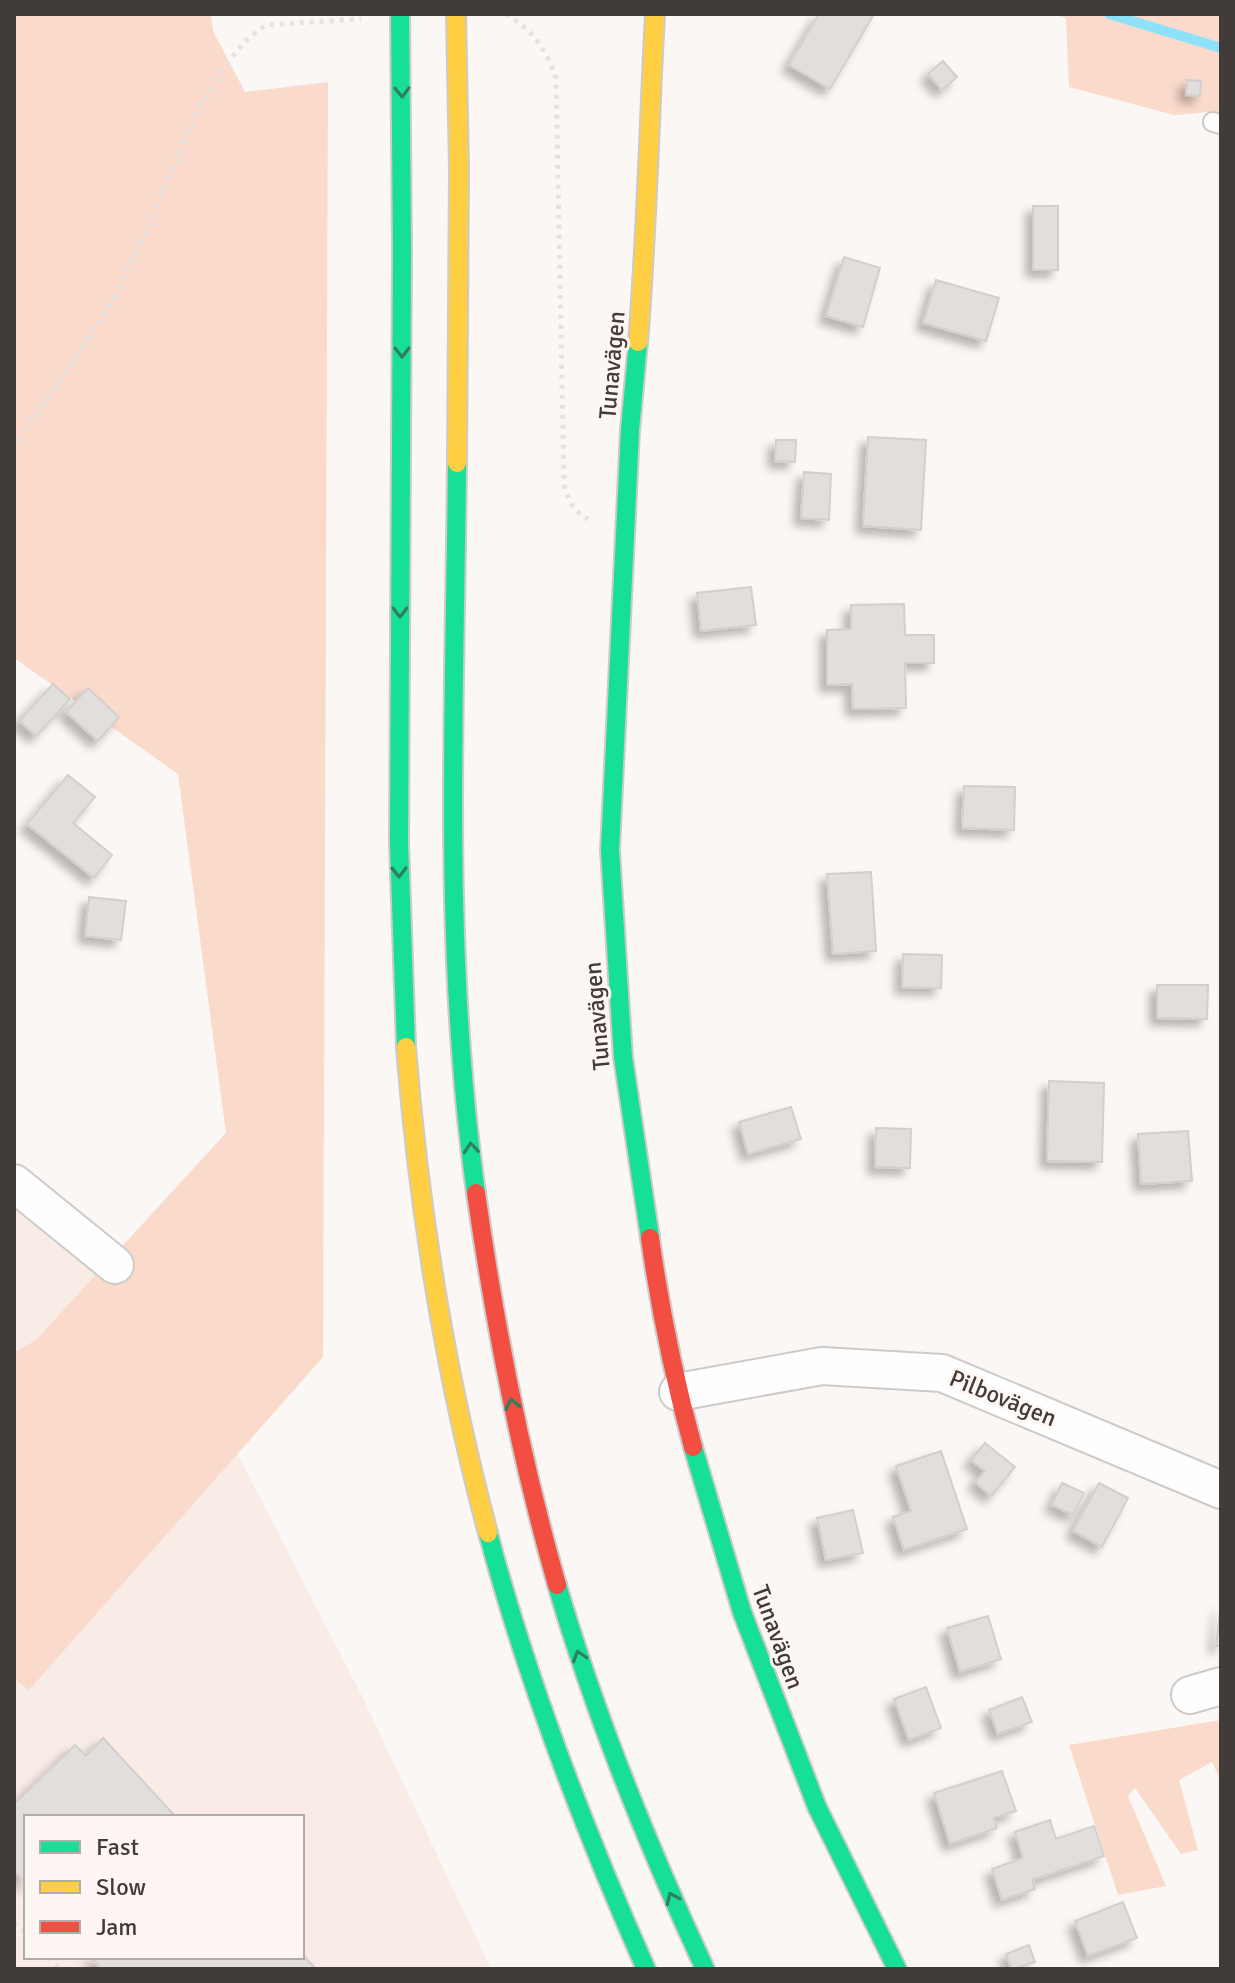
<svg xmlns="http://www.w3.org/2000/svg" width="1235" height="1983" font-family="Signika,sans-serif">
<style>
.built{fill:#f9ebe5;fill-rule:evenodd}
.green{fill:#fadacb}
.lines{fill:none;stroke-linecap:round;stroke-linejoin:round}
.stream{stroke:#8ee1fa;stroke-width:10}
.building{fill:#e2dedc;stroke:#d3cfcd;stroke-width:2;filter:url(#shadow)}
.lane-casing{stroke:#cecac8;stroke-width:22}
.street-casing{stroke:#cecac8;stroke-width:40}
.fast-casing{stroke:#cecac8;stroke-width:22}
.slow-casing{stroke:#cecac8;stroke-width:22}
.jam-casing{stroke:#cecac8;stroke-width:22}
.path{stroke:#e4e3e1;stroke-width:5;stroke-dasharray:4 6;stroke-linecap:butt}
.lane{stroke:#fefefe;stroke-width:18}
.street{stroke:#fefefe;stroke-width:36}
.fast{stroke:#16e098;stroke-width:18}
.slow{stroke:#ffcf43;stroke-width:18}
.jam{stroke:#f24e42;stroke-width:18}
.oneway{stroke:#307e5f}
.labels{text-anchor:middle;stroke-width:6;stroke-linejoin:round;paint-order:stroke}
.street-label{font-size:24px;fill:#413c39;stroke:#fef6f2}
</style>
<defs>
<filter id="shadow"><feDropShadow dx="-7" dy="7" stdDeviation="4" flood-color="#0004"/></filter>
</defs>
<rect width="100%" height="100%" fill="#fbf7f5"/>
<path class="built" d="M 14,1206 L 182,1346 L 363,1698 L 491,1969 L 14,1969 ZM 26,1817 L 302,1817 L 302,1957 L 26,1957 Z"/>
<path class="green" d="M 14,14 L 211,14 L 213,31 L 245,92 L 328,82 L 323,1357 L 29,1690 L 14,1678 L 14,1353 L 36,1340 L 226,1133 L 178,774 L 14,658 Z
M 1054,14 L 1221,14 L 1221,111 L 1174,115 L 1069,87 L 1066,18 Z
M 1221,1720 L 1221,1781 L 1212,1762 L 1179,1780 L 1198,1850 L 1181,1854 L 1135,1788 L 1128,1796 L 1166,1886 L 1118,1895 L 1069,1745 Z"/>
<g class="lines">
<path class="stream" d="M 1109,14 L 1221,48"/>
</g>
<path class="building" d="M 819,14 L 874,14 L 830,89 L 789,65 Z
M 943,61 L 957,77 L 942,90 L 928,74 Z
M 1187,80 L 1201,81 L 1200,96 L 1186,95 Z
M 1033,206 L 1058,206 L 1058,270 L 1033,270 Z
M 844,257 L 880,268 L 863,327 L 826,316 Z
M 936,280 L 999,298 L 986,341 L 923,323 Z
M 868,437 L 926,440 L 921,530 L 863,526 Z
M 776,440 L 796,440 L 795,462 L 775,461 Z
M 804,472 L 831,474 L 829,520 L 801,518 Z
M 751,587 L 756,625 L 701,631 L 697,593 Z
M 904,604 L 905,635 L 934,635 L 934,663 L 905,663 L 906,708 L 853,709 L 852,684 L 827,685 L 827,630 L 851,629 L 851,605 Z
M 53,684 L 70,699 L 36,736 L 19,721 Z
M 88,688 L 119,717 L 98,741 L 66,712 Z
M 68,775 L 95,797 L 73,823 L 112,855 L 94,878 L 27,824 Z
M 964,786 L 1015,787 L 1014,830 L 962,828 Z
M 871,872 L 876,951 L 833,954 L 827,874 Z
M 89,897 L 126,901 L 121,940 L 85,936 Z
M 903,954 L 942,955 L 941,988 L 902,987 Z
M 1157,985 L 1208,985 L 1207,1019 L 1157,1018 Z
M 1049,1081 L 1104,1083 L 1102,1162 L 1047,1161 Z
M 791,1107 L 801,1139 L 748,1154 L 739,1122 Z
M 876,1128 L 911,1129 L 910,1168 L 875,1167 Z
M 1188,1131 L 1192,1181 L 1141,1184 L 1138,1134 Z
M 985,1443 L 1015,1467 L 991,1496 L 975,1482 L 985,1471 L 971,1460 Z
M 941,1451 L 967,1529 L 904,1550 L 893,1517 L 911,1511 L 896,1466 Z
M 1062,1483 L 1084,1493 L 1073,1515 L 1052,1505 Z
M 1099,1483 L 1128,1498 L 1102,1547 L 1073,1531 Z
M 853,1510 L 863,1553 L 826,1560 L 817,1518 Z
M 1221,1604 L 1221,1646 L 1216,1646 Z
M 988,1616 L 1001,1659 L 960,1672 L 947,1628 Z
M 926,1687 L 941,1728 L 909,1740 L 894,1699 Z
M 1022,1697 L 1032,1722 L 998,1734 L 989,1710 Z
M 103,1738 L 176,1817 L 26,1817 L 26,1884 L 14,1871 L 14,1804 L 75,1745 L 86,1756 Z
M 1002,1771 L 1016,1811 L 994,1818 L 997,1828 L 950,1844 L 934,1793 Z
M 1050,1820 L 1056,1839 L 1094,1826 L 1104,1856 L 1032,1880 L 1035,1889 L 1002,1900 L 992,1869 L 1023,1858 L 1015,1832 Z
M 1123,1902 L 1137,1938 L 1088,1956 L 1075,1921 Z
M 1029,1945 L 1035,1962 L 1012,1969 L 1006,1954 Z
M 302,1954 L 316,1969 L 101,1969 L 91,1957 L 302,1957 Z"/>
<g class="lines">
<g class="lane-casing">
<path id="lane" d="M 1213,122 L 1221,124"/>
</g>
<g class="street-casing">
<path id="street" d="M 14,1183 L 115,1265
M 678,1392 L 822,1366 L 942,1373 L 1221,1490
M 1190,1695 L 1221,1686"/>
</g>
<g class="fast-casing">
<path id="fast" d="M 400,14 L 402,250 L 399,843 L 406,1047
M 638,342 L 630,430 L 610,850 L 623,1057 L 650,1238
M 457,463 C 455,705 442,952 476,1193
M 693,1447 L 742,1612 L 817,1807 L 897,1969
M 488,1533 C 528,1683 583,1827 646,1969
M 557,1585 C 596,1718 647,1844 705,1969"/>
</g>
<g class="slow-casing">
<path id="slow" d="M 456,14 L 459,169 L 457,463
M 638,342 C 647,233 649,123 655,14
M 406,1047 C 419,1212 445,1373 488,1533"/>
</g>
<g class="jam-casing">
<path id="jam" d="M 476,1193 C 495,1326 520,1456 557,1585
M 650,1238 C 660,1309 674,1378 693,1447"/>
</g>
<path class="path" d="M 506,14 C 533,30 546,49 556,78 L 564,485 C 569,500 573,512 588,519
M 14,448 L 109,307 L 144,237 L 199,110 L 222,70 L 245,41 L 266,25 L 361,19
M 14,1923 L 26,1933
M 49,1957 L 59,1969"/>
<use href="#lane" class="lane"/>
<use href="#street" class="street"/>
<use href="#fast" class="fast"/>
<use href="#slow" class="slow"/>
<use href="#jam" class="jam"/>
</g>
<defs><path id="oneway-chevron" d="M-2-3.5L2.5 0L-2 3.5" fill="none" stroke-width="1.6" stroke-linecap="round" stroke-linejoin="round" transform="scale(2)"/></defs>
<g class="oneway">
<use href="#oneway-chevron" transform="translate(402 92) rotate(89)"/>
<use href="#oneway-chevron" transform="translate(402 352) rotate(90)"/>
<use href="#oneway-chevron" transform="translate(400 612) rotate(90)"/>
<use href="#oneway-chevron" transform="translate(399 872) rotate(89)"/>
<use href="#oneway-chevron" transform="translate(471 1148) rotate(-95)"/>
<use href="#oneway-chevron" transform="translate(512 1404) rotate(-102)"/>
<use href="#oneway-chevron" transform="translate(579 1656) rotate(-107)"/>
<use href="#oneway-chevron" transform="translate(672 1898) rotate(-114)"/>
</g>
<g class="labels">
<g class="street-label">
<text transform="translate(612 365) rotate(-85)" y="8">Tunavägen</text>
<text transform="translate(597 1016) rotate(-95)" y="8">Tunavägen</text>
<text transform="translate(1003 1398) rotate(22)" y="8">Pilbovägen</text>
<text transform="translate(778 1637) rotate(70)" y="8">Tunavägen</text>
</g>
</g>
<rect width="1235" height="1983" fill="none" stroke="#413c39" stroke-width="32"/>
<rect x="24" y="1815" width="280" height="144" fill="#fef6f2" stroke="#b2aca8" stroke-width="2"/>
<rect x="40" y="1841" width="40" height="12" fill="#16e098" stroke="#b2aca8" stroke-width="2"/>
<text x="96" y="1855" font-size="24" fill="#413c39">Fast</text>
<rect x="40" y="1881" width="40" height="12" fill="#ffcf43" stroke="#b2aca8" stroke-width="2"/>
<text x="96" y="1895" font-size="24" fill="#413c39">Slow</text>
<rect x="40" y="1921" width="40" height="12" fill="#f24e42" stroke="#b2aca8" stroke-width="2"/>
<text x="96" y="1935" font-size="24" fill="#413c39">Jam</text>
</svg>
